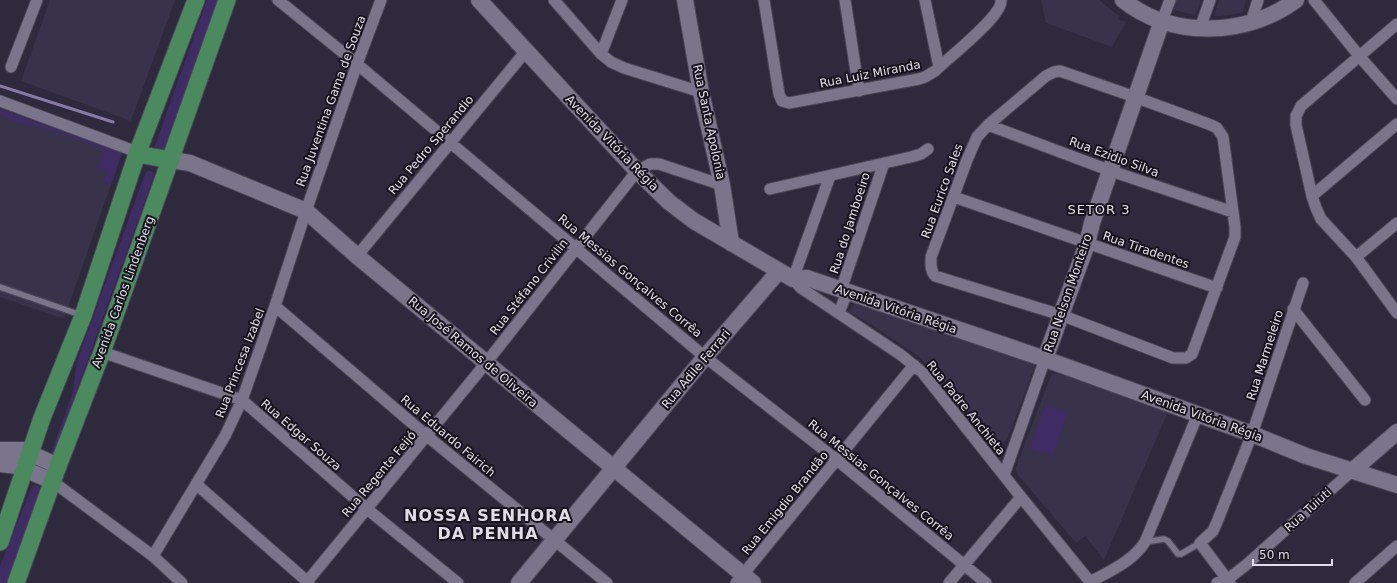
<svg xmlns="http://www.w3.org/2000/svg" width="1397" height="583" font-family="'DejaVu Sans',sans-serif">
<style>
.built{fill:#38324a}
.green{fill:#3f2c65}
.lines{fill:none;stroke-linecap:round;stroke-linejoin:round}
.stream{stroke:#887aa8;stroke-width:3}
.lane-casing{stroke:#4b4657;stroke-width:8}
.street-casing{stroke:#4b4657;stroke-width:13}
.secondary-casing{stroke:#4b4657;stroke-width:18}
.primary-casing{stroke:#4b4657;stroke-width:19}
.lane{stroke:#7a758b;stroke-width:5.5}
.street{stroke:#7a758b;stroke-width:11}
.secondary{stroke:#7a758b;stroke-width:16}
.primary{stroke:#4b8a5f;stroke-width:17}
.labels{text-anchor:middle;stroke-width:4;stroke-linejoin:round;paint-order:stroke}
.street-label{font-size:12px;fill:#e0ddea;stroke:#16131c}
.neighbourhood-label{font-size:13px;letter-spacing:1px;fill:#e0ddea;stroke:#16131c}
.district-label{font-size:16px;font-weight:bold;letter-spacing:1px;fill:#e0ddea;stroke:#16131c}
</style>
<rect width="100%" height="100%" fill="#2e293c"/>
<path class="built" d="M 50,0 L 175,0 L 131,121 L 21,81 Z
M 1041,0 L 1099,0 L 1119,16 L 1118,19 L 1126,22 L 1112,47 L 1046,23 Z
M 1176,0 L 1201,0 L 1195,15 L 1173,10 Z
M 1219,0 L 1246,0 L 1243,13 L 1221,16 L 1214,16 Z
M 0,109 L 122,153 L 64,319 L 0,297 Z
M 855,302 L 1035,365 L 1007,440 L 998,445 L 991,442 L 942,379 L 940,381 L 918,356 L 869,323 L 849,312 Z
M 1057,373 L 1168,412 L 1104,560 L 1085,536 L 1076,543 L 1018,475 L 1016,471 L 1016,467 L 1050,378 L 1051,375 Z"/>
<path class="green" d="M 207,0 L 218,0 L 177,115 L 162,154 L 152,154 Z
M 0,109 L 122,153 L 111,185 L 103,182 L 107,172 L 97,169 L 104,149 L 32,124 L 31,127 L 0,115 Z
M 148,170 L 153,172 L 154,176 L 52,459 L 49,458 L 73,392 L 77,361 L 145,174 Z
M 1046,405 L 1068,413 L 1052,456 L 1030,448 Z
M 36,485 L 39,486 L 41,491 L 6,583 L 0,583 L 0,566 L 31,489 L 33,486 Z"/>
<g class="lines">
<path class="stream" d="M 0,86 L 113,122"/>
<g class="lane-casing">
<path id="lane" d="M 0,287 L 81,315
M 1145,542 L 1164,539 L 1168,541 L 1178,554 L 1181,554 L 1200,543"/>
</g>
<g class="street-casing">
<path id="street" d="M 278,0 L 357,64 L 705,357 L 837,460 L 986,583
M 554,0 L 601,54 L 611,62 L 624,68 L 701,92
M 764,0 L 779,94 L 782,101 L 789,103 L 919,79 L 925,77 L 935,71 C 948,58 1003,16 1001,0
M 845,0 L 859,91
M 925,0 L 939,67
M 1314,0 L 1360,57 L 1397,99
M 1162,21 L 1170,0
M 1251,22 L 1258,0
M 1397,24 L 1301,106 L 1296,116 L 1296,125 L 1312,196 L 1316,208 L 1321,219 L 1356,257 L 1397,313
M 1200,28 L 1210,0
M 601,54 L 622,0
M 11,67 L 37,0
M 1060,71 L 1135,97 L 1211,125 L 1217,128 L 1223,137 L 1235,227 L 1235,237 L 1192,354 L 1186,358 L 1173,358 L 1061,315 L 935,276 C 930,270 931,264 931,257 L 967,160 L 977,137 L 988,125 L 1046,76 L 1054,72 Z
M 0,101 L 129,149 L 137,154
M 988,125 L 1111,171 L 1233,212
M 830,176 L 793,279 L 801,288 L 901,355 L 922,372 L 1021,497 L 1091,583
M 770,189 L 911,157 L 921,154 L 928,149
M 1312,196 L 1397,124
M 954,197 L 1217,288
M 357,256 L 526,51
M 1356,257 L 1397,223
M 841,290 L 884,163
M 275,306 L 427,436 L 607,583
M 1293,309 L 1365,400
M 839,313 L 847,292
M 102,352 L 242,400 L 367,509 L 458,583
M 1004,475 L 1045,359
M 52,481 L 153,556 L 182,583
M 196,484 L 309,583
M 153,556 L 225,436 L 242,400 L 275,306 L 306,211 L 357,64 L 381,0
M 1090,582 C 1110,571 1133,561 1145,542 L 1198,414
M 306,583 L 486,363 L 637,171 L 650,164 L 659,164 L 722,185
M 736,583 L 914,365
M 949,583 L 1021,497
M 1217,583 L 1228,579 L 1246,565 L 1352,471
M 1230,583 L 1200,543 L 1213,531 L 1217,522 L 1252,434 L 1303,283
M 1355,583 L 1397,546"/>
</g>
<g class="secondary-casing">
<path id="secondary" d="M 479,0 L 637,171 L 669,202 L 694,221 L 793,279 L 807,278 L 1045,359 L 1252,434 L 1306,456 L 1397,485
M 685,0 L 701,92 L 722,185 L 731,243
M 1123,0 C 1172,39 1246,37 1296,0
M 171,160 L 190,163 L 306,211 L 357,256 L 753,583
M 1045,359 L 1087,244 L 1092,223 L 1162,21
M 0,450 L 23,450 L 58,466
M 0,464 L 17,466 L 52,481
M 1352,471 L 1397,432
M 519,583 L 705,357 L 779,271"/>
</g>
<g class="primary-casing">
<path id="primary" d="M 137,154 L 171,160
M 0,542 L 42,418 L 83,316 L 137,154 L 196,0
M 16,583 L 58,466 L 102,352 L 227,0"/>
</g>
<use href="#lane" class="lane"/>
<use href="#street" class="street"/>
<use href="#secondary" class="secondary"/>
<use href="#primary" class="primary"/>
</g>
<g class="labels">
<g class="street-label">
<text transform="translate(870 74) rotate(-11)" y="4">Rua Luiz Miranda</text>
<text transform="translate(331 101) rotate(-70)" y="4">Rua Juventina Gama de Souza</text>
<text transform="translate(709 122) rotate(78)" y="4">Rua Santa Apolonia</text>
<text transform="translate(612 143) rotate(46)" y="4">Avenida Vitória Régia</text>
<text transform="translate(431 145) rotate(-50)" y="4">Rua Pedro Sperandio</text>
<text transform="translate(1114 157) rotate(20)" y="4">Rua Ezidio Silva</text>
<text transform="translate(942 191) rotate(-70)" y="4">Rua Eurico Sales</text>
<text transform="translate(850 223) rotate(-72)" y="4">Rua do Jamboeiro</text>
<text transform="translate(1146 250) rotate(19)" y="4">Rua Tiradentes</text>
<text transform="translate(630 276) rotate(40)" y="4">Rua Messias Gonçalves Corrêa</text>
<text transform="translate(529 287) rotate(-52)" y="4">Rua Stéfano Crivilin</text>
<text transform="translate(123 292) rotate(-70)" y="4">Avenida Carlos Lindenberg</text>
<text transform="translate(1068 293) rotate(-71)" y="4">Rua Nelson Monteiro</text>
<text transform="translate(896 309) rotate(19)" y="4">Avenida Vitória Régia</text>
<text transform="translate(473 352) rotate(40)" y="4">Rua José Ramos de Oliveira</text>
<text transform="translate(1265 355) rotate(-72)" y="4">Rua Marmeleiro</text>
<text transform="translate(240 363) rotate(-69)" y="4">Rua Princesa Izabel</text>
<text transform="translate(696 369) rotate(-50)" y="4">Rua Adile Ferrari</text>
<text transform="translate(966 408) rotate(51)" y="4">Rua Padre Anchieta</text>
<text transform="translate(1202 416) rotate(20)" y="4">Avenida Vitória Régia</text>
<text transform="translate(301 435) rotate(41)" y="4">Rua Edgar Souza</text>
<text transform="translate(448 436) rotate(40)" y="4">Rua Eduardo Fairich</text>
<text transform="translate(379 474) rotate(-50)" y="4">Rua Regente Feijó</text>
<text transform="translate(881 480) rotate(39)" y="4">Rua Messias Gonçalves Corrêa</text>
<text transform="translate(785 503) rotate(-51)" y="4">Rua Emigdio Brandão</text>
<text transform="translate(1308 510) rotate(-42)" y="4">Rua Tuiuti</text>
</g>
<g class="neighbourhood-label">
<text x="1099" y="214">SETOR 3</text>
</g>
<g class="district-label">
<text x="488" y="521">NOSSA SENHORA<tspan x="488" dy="18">DA PENHA</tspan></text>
</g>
</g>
<path d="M1253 559v6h79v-6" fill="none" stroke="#e0ddea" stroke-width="2"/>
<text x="1259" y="559" font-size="12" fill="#e0ddea" stroke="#16131c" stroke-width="3" paint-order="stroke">50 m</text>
</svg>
